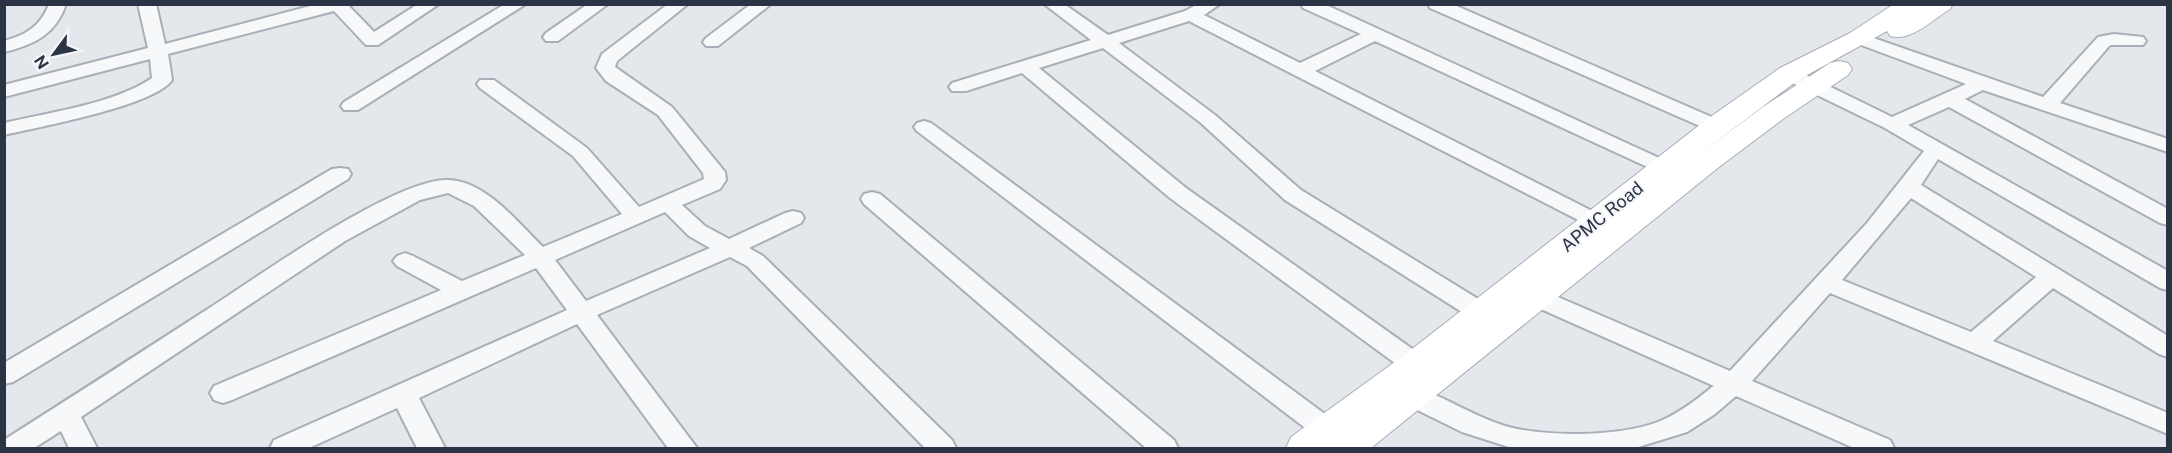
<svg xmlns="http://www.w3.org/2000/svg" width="2172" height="453" font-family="'Public Sans',sans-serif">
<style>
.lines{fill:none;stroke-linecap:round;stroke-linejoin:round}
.street-casing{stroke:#a9aeb7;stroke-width:4}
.secondary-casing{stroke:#a9aeb7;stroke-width:2}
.street{fill:#f7f8fa;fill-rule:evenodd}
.secondary{fill:#fff;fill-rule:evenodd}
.labels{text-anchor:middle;stroke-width:4.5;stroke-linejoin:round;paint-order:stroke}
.street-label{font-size:18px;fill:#2b3445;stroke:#f4f6f9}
</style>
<rect width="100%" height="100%" fill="#e4e7ec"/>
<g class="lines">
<g class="street-casing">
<path id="street" d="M 49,4 L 66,4 C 56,34 34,45 4,52 L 4,41 C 26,35 41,26 49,4 Z
M 138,4 L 156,4 L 165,44 L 318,4 L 347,4 L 374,32 L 418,4 L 439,4 L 378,45 L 366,45 L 334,11 L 168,54 L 172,80 C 154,106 38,127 4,135 L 4,123 C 50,112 114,104 152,78 L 150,59 L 4,97 L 4,85 L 148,48 Z
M 505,4 L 526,4 L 358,110 L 344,110 L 341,106 L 344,102 Z
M 588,4 L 608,4 L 558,41 L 546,41 L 543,37 L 546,33 Z
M 668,4 L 688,4 L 617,61 L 615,67 L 672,107 L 725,172 L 726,180 L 720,189 L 682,205 L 705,226 L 729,239 L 785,213 L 793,211 L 801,213 L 804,218 L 801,223 L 749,248 L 763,256 L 952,440 L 956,448 L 925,448 L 747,266 L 730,257 L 597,315 L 697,448 L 668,448 L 577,324 L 419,398 L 445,448 L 417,448 L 397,408 L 309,448 L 270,448 L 274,440 L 567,310 L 536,268 L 232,400 L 223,403 L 214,400 L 210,393 L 214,386 L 441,290 L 397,266 L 393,261 L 397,256 L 405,253 L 413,256 L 462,281 L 525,255 L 474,206 L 448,193 L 420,200 L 345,241 L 81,417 L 97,448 L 69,448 L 61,431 L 34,448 L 4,448 L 4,440 C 73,396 142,352 211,307 C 259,276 397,177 449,180 C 487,182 518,223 543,247 L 622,214 L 573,156 L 480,88 L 477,84 L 480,80 L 494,80 L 587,148 L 639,207 L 704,179 L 703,173 L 658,115 L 606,81 L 596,68 L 602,54 ZM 665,212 L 689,236 L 710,248 L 586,301 L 555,260 Z
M 751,4 L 771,4 L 718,46 L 706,46 L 703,42 L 706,38 Z
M 1044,4 L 1064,4 L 1108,35 L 1185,11 L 1198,4 L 1220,4 L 1204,15 L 1300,63 L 1361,34 L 1303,8 L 1301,4 L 1324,4 L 1670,163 L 1674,167 L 1670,171 L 1663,173 L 1656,171 L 1375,41 L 1315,71 L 1604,217 L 1607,222 L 1604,227 L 1596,229 L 1189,21 L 1119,43 L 1215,115 L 1301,190 L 1491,307 L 1494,313 L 1491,319 L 1482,321 L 1473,319 L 1285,200 L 1201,123 L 1103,48 L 1039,68 L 1186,188 L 1425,358 L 1429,365 L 1425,372 L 1416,374 L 1407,372 L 1170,198 L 1022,73 L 966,91 L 952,91 L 949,87 L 952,83 L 1091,40 Z
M 1428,4 L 1452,4 L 1723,122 L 1726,126 L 1723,130 L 1709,130 L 1430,8 Z
M 1859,33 L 2043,97 L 2098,37 L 2114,34 L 2143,37 L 2146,41 L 2143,45 L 2110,45 L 2060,103 L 2168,139 L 2168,152 L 1983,90 L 1965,99 L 2168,209 L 2168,225 L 2160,223 L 1949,107 L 1908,125 L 2168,271 L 2168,290 L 2160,288 L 1938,159 L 1921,185 L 2168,336 L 2168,357 L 2159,354 L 2053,288 L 1993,341 L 2168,413 L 2168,434 L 1830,293 L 1752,381 L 1890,440 L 1894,448 L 1854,448 L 1736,396 L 1715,414 L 1687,432 L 1635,448 L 1512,448 L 1462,432 L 1401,402 L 1397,395 L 1401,388 L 1410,385 C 1441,395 1468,413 1499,424 C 1539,438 1618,437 1658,422 C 1678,414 1695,401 1712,387 L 1714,386 L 1514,297 L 1510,291 L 1514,285 L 1522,283 L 1530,285 L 1730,371 L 1867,223 L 1924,151 L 1885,128 L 1782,78 L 1780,74 L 1782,70 L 1796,70 L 1892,117 L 1966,84 L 1853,42 L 1850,38 L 1853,34 ZM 1911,198 L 2036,277 L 1971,332 L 1842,280 Z
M 924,121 L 931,123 L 1337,423 L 1341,430 L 1337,437 L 1327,440 L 1317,437 L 917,131 L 914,127 L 917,123 Z
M 340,168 L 348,169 L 351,174 L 348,179 L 13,382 L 4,384 L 4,363 L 332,169 Z
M 872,192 L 880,194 L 1174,440 L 1178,448 L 1146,448 L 864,204 L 861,199 L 864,194 Z"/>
</g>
<g class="secondary-casing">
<path id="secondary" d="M 1894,4 L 1953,4 L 1950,9 C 1932,20 1911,42 1890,36 L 1887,31 L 1798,80 L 1701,153 L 1763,107 L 1830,63 L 1839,61 L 1848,63 L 1852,69 L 1848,75 L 1783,119 L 1719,167 L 1371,448 L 1286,448 L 1291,437 L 1403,356 L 1706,120 L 1780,68 L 1850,33 Z"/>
</g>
<use href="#street" class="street"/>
<use href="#secondary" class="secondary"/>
</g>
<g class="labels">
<g class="street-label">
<text transform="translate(1602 217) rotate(-39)" y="6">APMC Road</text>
</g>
</g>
<rect width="2172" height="453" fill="none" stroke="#2b3445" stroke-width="12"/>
<g transform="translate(54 54) rotate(237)" stroke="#f4f6f9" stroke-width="4.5" paint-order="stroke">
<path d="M0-4.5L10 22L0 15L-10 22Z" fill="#2b3445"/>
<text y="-9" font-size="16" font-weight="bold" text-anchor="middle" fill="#2b3445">N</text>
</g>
</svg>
